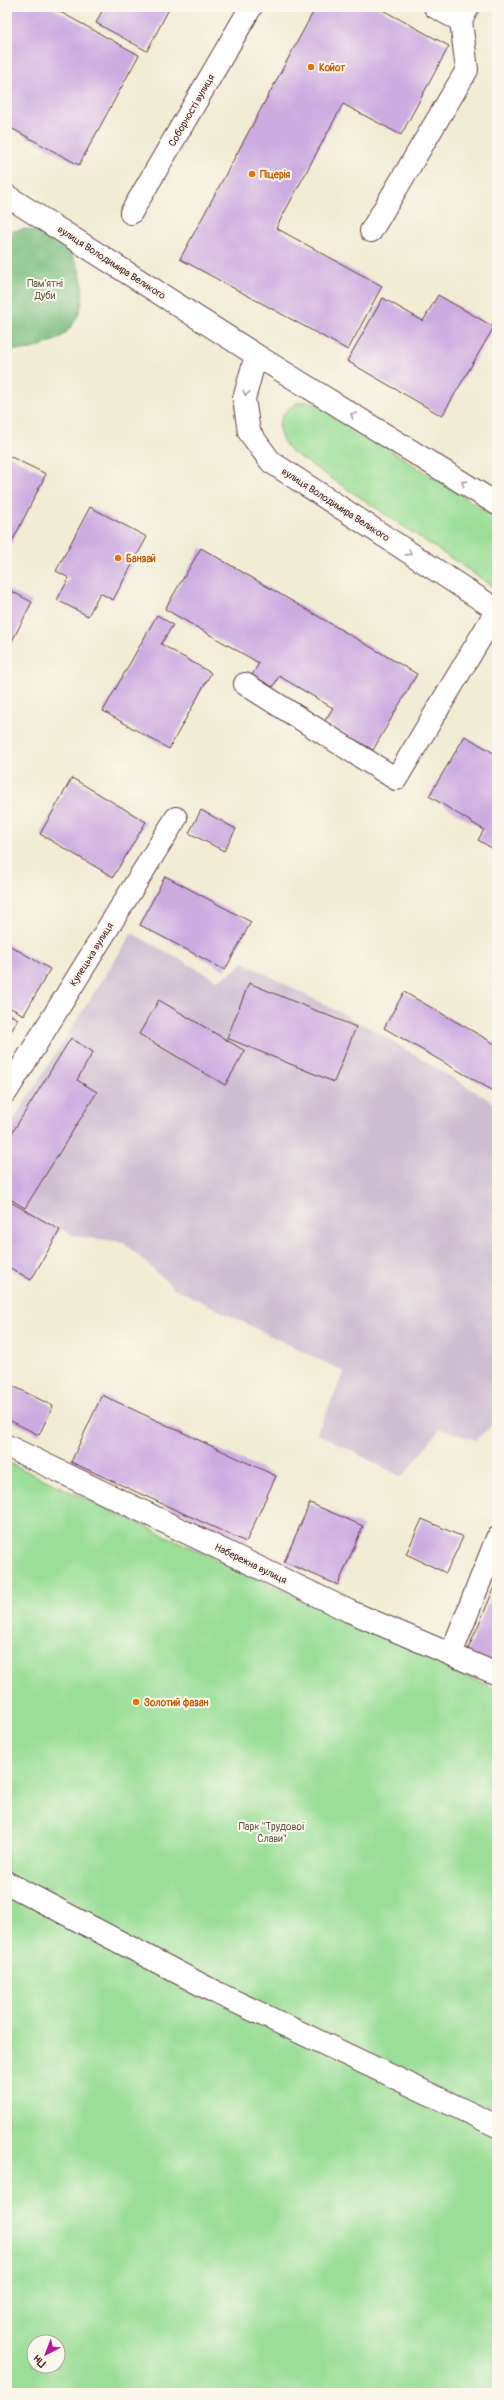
<svg xmlns="http://www.w3.org/2000/svg" width="504" height="2400" font-family="Pangolin,sans-serif">
<style>
.industrial{fill:#cebed1}
.green{fill:#9ade97;stroke:#727e61;fill-rule:evenodd}
.forest{fill:#7bbd80;stroke:#626e56}
.building{fill:#ccabe1}
.lines{fill:none;stroke-linecap:round;stroke-linejoin:round}
.minor-casing{stroke:#633e44;stroke-width:24}
.minor{stroke:#fff;stroke-width:22}
.oneway{stroke:#ae9aa0}
.food-dot{fill:#e8710a;stroke:#fbf7ec;stroke-width:1.5}
.labels{text-anchor:middle;stroke-width:4;stroke-linejoin:round;paint-order:stroke}
.food-label{font-size:10px;font-weight:bold;fill:#c56008;stroke:#fbf7ec;text-anchor:start}
.street-label{font-size:10px;fill:#4a1f2b;stroke:#fbf7ec}
.park-label{font-size:10px;fill:#62584b;stroke:#fbf7ec}
</style>
<rect width="100%" height="100%" fill="#fbf7ec"/>
<filter id="ink" filterUnits="userSpaceOnUse"><feTurbulence type="fractalNoise" baseFrequency=".025" numOctaves="2"/><feDisplacementMap in="SourceGraphic" scale="8" xChannelSelector="R" yChannelSelector="G"/><feConvolveMatrix kernelMatrix="1 2 1 2 8 2 1 2 1" color-interpolation-filters="sRGB"/></filter>
<filter id="wash" filterUnits="userSpaceOnUse"><feTurbulence type="fractalNoise" baseFrequency=".012" numOctaves="4" result="noise"/><feDisplacementMap in="SourceGraphic" scale="16" xChannelSelector="R" yChannelSelector="G"/><feGaussianBlur stdDeviation="0.9" result="paint"/><feColorMatrix in="noise" values="0 0 0 0 0 0 0 0 0 0 0 0 0 0 0 0 0 1.4 0 .05"/><feComposite in="paint" operator="in"/></filter>
<g filter="url(#wash)">
<rect width="100%" height="100%" fill="#f1ecd4"/>
<path class="industrial" d="M 132,933 L 217,980 L 232,972 L 243,962 L 379,1033 L 497,1105 L 497,1420 L 476,1440 L 440,1429 L 402,1477 L 317,1433 L 344,1372 L 174,1288 L 123,1242 L 74,1236 L 7,1200 L 7,1130 Z"/>
<path class="green" d="M 300,402 L 311,402 L 321,406 L 497,518 L 497,589 L 292,452 C 273,433 275,413 300,402 Z
M 7,1462 L 497,1690 L 497,2393 L 7,2393 ZM 34,2342 L 58,2342 L 58,2366 L 34,2366 Z"/>
<path class="forest" d="M 26,229 C 33,231 40,232 47,234 C 86,251 96,309 62,336 C 58,340 51,342 45,344 C 33,350 20,352 7,348 L 7,232 Z"/>
<g id="blocks">
<path class="building" d="M 7,7 L 51,7 L 139,55 L 79,165 L 7,126 Z
M 104,7 L 165,7 L 169,9 L 147,51 L 96,23 Z
M 316,7 L 377,7 L 449,46 L 401,135 L 343,104 L 276,228 L 382,286 L 348,350 L 180,259 Z
M 438,295 L 494,327 L 442,416 L 347,361 L 383,298 L 423,321 Z
M 7,455 L 46,474 L 7,552 Z
M 90,507 L 147,537 L 113,600 L 100,593 L 88,616 L 57,600 L 69,578 L 56,571 Z
M 201,548 L 417,674 L 373,750 L 324,722 L 333,708 L 279,676 L 273,687 L 252,675 L 259,663 L 165,609 Z
M 7,589 L 32,602 L 7,651 Z
M 157,615 L 173,625 L 161,644 L 211,673 L 169,749 L 103,711 Z
M 465,736 L 497,755 L 497,851 L 478,840 L 484,830 L 429,796 Z
M 72,778 L 146,822 L 113,877 L 40,834 Z
M 201,810 L 236,829 L 224,851 L 189,833 Z
M 165,876 L 251,922 L 225,970 L 140,925 Z
M 7,944 L 50,969 L 24,1015 L 7,1006 Z
M 249,983 L 356,1027 L 334,1082 L 227,1038 Z
M 404,992 L 497,1045 L 497,1093 L 384,1028 Z
M 159,1000 L 245,1051 L 225,1085 L 139,1034 Z
M 7,1013 L 18,1019 L 7,1039 Z
M 71,1038 L 93,1052 L 77,1080 L 97,1092 L 25,1208 L 7,1197 L 7,1141 Z
M 7,1200 L 60,1230 L 31,1280 L 7,1266 Z
M 7,1383 L 53,1406 L 39,1435 L 7,1419 Z
M 102,1395 L 276,1476 L 246,1542 L 71,1462 Z
M 310,1503 L 363,1526 L 338,1585 L 284,1562 Z
M 422,1519 L 463,1537 L 446,1573 L 406,1554 Z
M 496,1584 L 497,1585 L 497,1667 L 466,1654 Z"/>
</g>
</g>
<g filter="url(#ink)">
<use href="#blocks" fill-opacity="0" stroke="#633e44" stroke-width="1"/>
<g class="lines">
<g class="minor-casing">
<path id="minor" d="M 435,7 L 461,21
M 7,196 L 256,355 L 497,504
M 131,213 L 251,7
M 371,231 L 467,70 L 461,21 L 468,7
M 256,355 L 244,399 L 249,432 L 271,462 L 497,610
M 245,684 L 396,779 L 497,610
M 7,1091 L 176,818
M 7,1446 L 349,1611 L 497,1674
M 451,1654 L 497,1538
M 7,1883 L 217,1993 L 497,2126"/>
</g>
<use href="#minor" class="minor"/>
</g>
<defs><path id="oneway-chevron" d="M-2-3.5L2.5 0L-2 3.5" fill="none" stroke-width="1.6" stroke-linecap="round" stroke-linejoin="round"/></defs>
<g class="oneway">
<use href="#oneway-chevron" transform="translate(246 393) rotate(103)"/>
<use href="#oneway-chevron" transform="translate(353 415) rotate(-148)"/>
<use href="#oneway-chevron" transform="translate(464 483) rotate(-148)"/>
<use href="#oneway-chevron" transform="translate(409 553) rotate(33)"/>
</g>
</g>
<g class="food-dot">
<circle cx="311" cy="67" r="4"/>
<circle cx="252" cy="174" r="4"/>
<circle cx="118" cy="558" r="4"/>
<circle cx="136" cy="1702" r="4"/>
</g>
<g class="labels">
<g class="food-label">
<text x="319" y="71">Койот</text>
<text x="260" y="178">Піцерія</text>
<text x="126" y="562">Банзай</text>
<text x="144" y="1706">Золотий фазан</text>
</g>
<g class="street-label">
<text transform="translate(191 110) rotate(-60)" y="4">Соборності вулиця</text>
<text transform="translate(112 262) rotate(33)" y="4">вулиця Володимира Великого</text>
<text transform="translate(336 504) rotate(33)" y="4">вулиця Володимира Великого</text>
<text transform="translate(91 954) rotate(-58)" y="4">Купецька вулиця</text>
<text transform="translate(251 1563) rotate(26)" y="4">Набережна вулиця</text>
</g>
<g class="park-label">
<text x="45" y="287">Пам'ятні<tspan x="45" dy="12">Дуби</tspan></text>
<text x="272" y="1830">Парк "Трудової<tspan x="272" dy="12">Слави"</tspan></text>
</g>
</g>
<rect width="504" height="2400" fill="none" stroke="#fbf7ec" stroke-width="24"/>
<g transform="translate(46 2354) rotate(222)"><circle r="19" fill="#fbf7ec" stroke="#b4a19f"/>
<path d="M0-3L7 15L0 10L-7 15Z" fill="#b5179e"/>
<text y="-6" font-size="11" font-weight="bold" text-anchor="middle" fill="#4a1f2b">Пн</text>
</g>
</svg>
